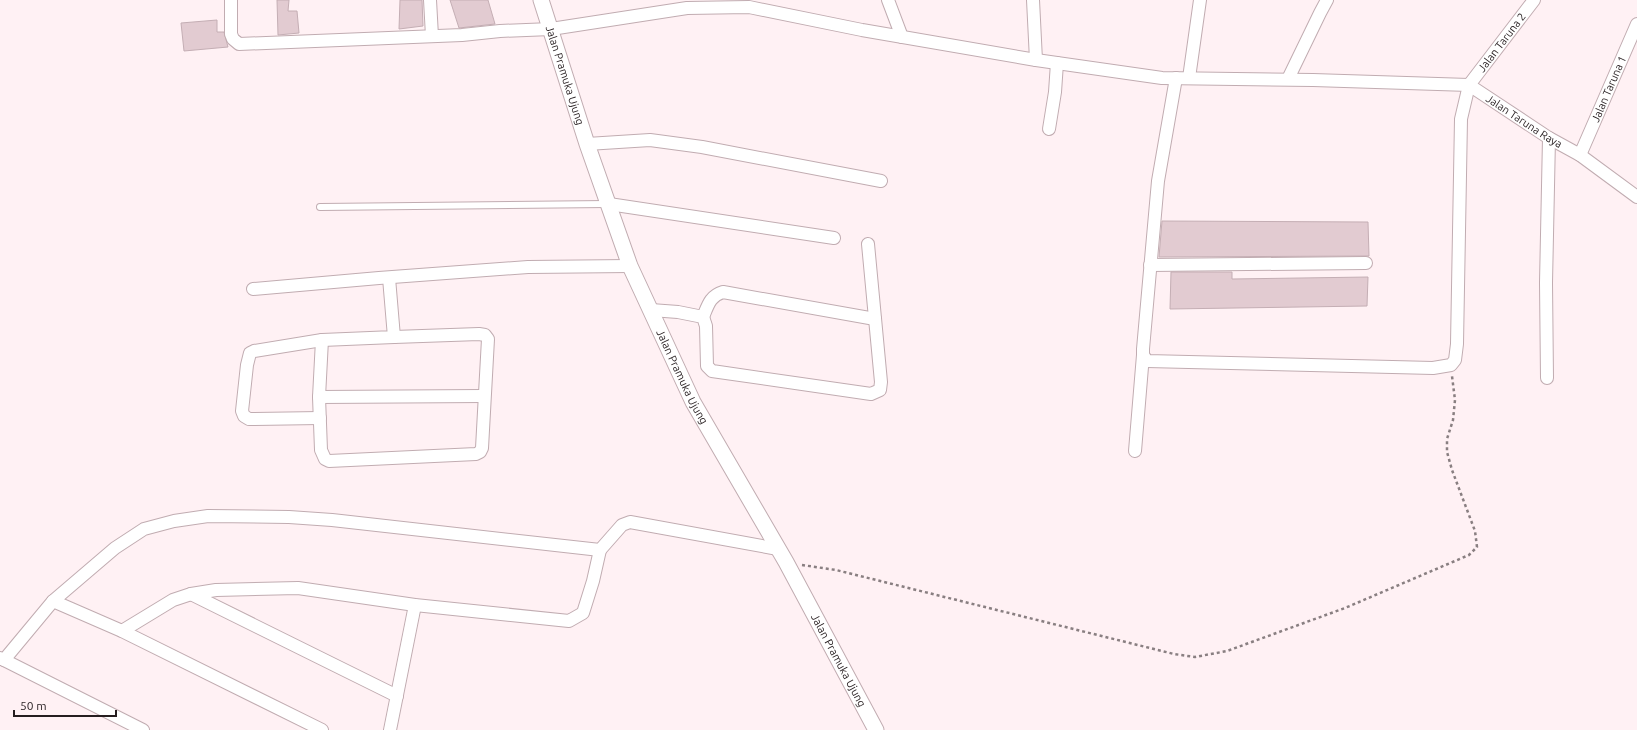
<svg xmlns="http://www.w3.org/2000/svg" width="1637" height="730" font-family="Ubuntu,sans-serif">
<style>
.building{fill:#e2cbd1;stroke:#c4aeb4}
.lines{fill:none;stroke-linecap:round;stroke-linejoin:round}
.service-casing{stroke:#c1acb1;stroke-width:8}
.minor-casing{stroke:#c1acb1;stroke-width:14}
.tertiary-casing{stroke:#c1acb1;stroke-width:17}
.path{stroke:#897f81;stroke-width:2.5;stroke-dasharray:3 3;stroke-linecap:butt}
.service{stroke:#fff;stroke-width:6}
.minor{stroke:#fff;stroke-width:12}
.tertiary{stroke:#fff;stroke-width:15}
.labels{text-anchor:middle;stroke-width:3.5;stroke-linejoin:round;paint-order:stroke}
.street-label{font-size:11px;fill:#251d1f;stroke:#fff1f4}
</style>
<rect width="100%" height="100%" fill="#fff1f4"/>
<path class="building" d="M 277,0 L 289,0 L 288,11 L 297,11 L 299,33 L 278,35 Z
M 400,0 L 422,0 L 423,26 L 399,29 Z
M 450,0 L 488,0 L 495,24 L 459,28 Z
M 217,20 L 217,32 L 224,32 L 228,47 L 184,51 L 181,23 Z
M 1162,221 L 1368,222 L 1369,256 L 1159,257 Z
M 1171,272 L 1232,272 L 1232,279 L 1368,277 L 1367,306 L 1170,309 Z"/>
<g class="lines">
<g class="service-casing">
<path id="service" d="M 320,207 L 607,204"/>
</g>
<g class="minor-casing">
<g id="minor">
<path d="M 231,0 L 231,34 L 233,39 L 239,44 L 462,35 L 500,31 L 551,29 L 687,8 L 749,7 L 862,30 L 1036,60 L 1162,78 L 1313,80 L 1469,85"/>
<path d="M 430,0 L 432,36"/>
<path d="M 888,0 L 902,37"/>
<path d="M 1033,0 L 1036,60"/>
<path id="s1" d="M 1176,78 L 1158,181 L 1143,349 L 1143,355 L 1147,361 L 1433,368 L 1451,365 L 1455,360 L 1457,344 L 1461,119 L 1469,85 L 1534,0"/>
<path d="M 1189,78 L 1200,0"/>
<path d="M 1288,79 L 1320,13 L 1327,0"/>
<path id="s2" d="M 1469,85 L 1549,138 L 1580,155 L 1637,197"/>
<path d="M 1049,129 L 1055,92 L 1057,63"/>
<path d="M 587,144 L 650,140 L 702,147 L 881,181"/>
<path id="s3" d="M 1580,155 L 1637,24"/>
<path d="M 609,204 L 834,238"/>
<path d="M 1150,265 L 1366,263"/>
<path d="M 253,289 L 379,278 L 528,267 L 630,266"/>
<path d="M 651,310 L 678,312 L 703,317 L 706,326 L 707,366 L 712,371 L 871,394 L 880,390 L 881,382 L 868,244"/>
<path d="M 703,317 C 708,305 710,296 723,292 L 875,319"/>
<path d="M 322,340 L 319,397 L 321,450 L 325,459 L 329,461 L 476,454 L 480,452 L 482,448 L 488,339 L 485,335 L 479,334 L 394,337"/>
<path d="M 1547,378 L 1546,283 L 1549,138"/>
<path d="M 319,397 L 484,396"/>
<path d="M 320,418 L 249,419 L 244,416 L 242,411 L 247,365 L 250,353 L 254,351 L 322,340 L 394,337 L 389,278"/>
<path d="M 1135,451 L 1143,355"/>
<path d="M 191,594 L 397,696"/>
<path d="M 53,601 L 122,631 L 322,730"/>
<path d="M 122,631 L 173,600 L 191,594 L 216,590 L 298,588 L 415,605 L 569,621 L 583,613 L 593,581 L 600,550"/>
<path d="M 0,658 L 4,660 L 53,601 L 115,548 L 144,529 L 174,521 L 208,516 L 289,517 L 332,520 L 600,550 L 622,525 L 630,522 L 778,549"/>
<path d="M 4,660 L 143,730"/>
<path d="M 390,730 L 415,605"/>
</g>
</g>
<g class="tertiary-casing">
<g id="tertiary">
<path id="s4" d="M 541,0 L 587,144 L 630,266 L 693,402 L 786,562 L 876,730"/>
</g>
</g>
<path class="path" d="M 802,565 L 836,570 L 1174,654 L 1195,657 L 1227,651 L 1345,608 L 1469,555 L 1477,547 L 1475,531 L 1452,470 L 1447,452 L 1447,439 L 1453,420 L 1455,400 L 1452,376"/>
<use href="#service" class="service"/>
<use href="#minor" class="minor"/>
<use href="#tertiary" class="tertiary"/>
</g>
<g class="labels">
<g class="street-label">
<text dy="4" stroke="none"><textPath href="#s1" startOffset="927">Jalan Taruna 2</textPath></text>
<text dy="4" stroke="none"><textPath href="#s4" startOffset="79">Jalan Pramuka Ujung</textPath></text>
<text dy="4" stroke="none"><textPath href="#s3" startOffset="72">Jalan Taruna 1</textPath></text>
<text dy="4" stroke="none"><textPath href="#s2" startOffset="66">Jalan Taruna Raya</textPath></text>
<text dy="4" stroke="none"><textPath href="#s4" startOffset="403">Jalan Pramuka Ujung</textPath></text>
<text dy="4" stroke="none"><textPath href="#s4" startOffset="727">Jalan Pramuka Ujung</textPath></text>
</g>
</g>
<path d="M14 710v6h102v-6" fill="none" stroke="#251d1f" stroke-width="2"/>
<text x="20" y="710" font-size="12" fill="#251d1f" stroke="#fff1f4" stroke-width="3" paint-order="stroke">50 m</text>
</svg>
